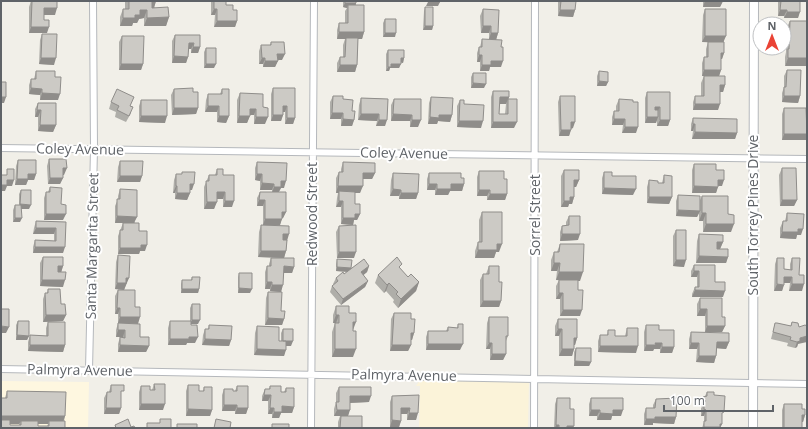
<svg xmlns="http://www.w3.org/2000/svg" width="808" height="429" font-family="'Open Sans',sans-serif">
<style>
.commercial{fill:#fef7e0}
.sand{fill:#fbf3d9}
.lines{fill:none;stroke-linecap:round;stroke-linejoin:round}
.minor-casing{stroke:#b5b8bc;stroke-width:8}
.tertiary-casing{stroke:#b5b8bc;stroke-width:10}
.minor{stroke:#fff;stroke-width:6}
.tertiary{stroke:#fff;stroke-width:8}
.wall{fill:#afaea9;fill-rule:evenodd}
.shaded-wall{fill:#8f8d8a}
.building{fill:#cccac5;stroke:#8f8d8a}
.labels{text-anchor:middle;stroke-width:4;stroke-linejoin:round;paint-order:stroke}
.street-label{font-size:14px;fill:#5f6368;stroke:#fff}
</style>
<rect width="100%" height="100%" fill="#f1efe8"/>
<path class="commercial" d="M 1,381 L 89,382 L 88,428 L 1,428 Z"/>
<path class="sand" d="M 420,380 L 529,381 L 528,428 L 419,428 L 420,386 L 416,386 Z"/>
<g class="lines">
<g class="minor-casing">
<path id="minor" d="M 1,148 L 807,159
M 1,369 L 807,384
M 89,370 L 94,149 L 93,1
M 311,428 L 314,1
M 534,428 L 535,1"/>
</g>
<g class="tertiary-casing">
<path id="tertiary" d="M 753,428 L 754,1"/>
</g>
<use href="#minor" class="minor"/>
<use href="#tertiary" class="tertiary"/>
</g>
<path class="wall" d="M 31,1 L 55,15 L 44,15 L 44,20 L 47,33 L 29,33 L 29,7 Z
M 125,1 L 156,1 L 154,7 L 169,17 L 166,26 L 144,26 L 144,18 L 139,19 L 137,23 L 133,23 L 132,26 L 120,26 L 120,17 L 123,9 L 125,9 Z
M 211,1 L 226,1 L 226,5 L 233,10 L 237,21 L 235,27 L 214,27 L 215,15 L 211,15 Z
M 343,1 L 356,1 L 356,5 L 364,32 L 362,39 L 358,39 L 357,65 L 355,72 L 337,72 L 337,63 L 340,57 L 343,57 L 343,45 L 345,39 L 337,39 L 337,30 L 339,23 L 345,23 L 345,11 L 347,8 L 343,7 Z
M 558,1 L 575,1 L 575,10 L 573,17 L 558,16 Z
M 703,1 L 723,1 L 720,7 L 703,7 Z
M 778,1 L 800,1 L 798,18 L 784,18 L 784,16 L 778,16 Z
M 425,7 L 433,26 L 432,30 L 423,30 L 424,11 Z
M 483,9 L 498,33 L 496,40 L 489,39 L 489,33 L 481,33 L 480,16 Z
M 705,9 L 724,42 L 724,53 L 722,59 L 721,59 L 721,70 L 719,76 L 725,85 L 723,92 L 720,92 L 718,110 L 693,110 L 693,102 L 695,96 L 701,96 L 701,83 L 704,76 L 702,76 L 702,63 L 704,57 L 706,57 L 706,49 L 708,42 L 702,42 L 703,15 Z
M 385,19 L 395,37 L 383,37 L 383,23 Z
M 790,21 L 807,21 L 785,66 L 785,57 L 786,52 L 786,29 Z
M 42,34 L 54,65 L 39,64 L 40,40 Z
M 175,35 L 200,47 L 198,53 L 191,53 L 191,49 L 188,49 L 188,57 L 186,63 L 172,63 L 172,41 Z
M 122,36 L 143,64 L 141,70 L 119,70 L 119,42 Z
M 482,39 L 501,67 L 490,67 L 489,71 L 480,71 L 480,62 L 477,62 L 477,53 L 479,47 L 480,47 Z
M 271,42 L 282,60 L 278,60 L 275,67 L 263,67 L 263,64 L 259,64 L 259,51 L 261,45 L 270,45 Z
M 206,48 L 214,68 L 204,68 L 204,52 Z
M 388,50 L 404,58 L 403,63 L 401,62 L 399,68 L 390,68 L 389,71 L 386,71 L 386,54 Z
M 787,70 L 800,96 L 798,103 L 782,102 L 782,93 L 784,87 L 784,76 Z
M 36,71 L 55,77 L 58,100 L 40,100 L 40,95 L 29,94 L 29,85 L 31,79 L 34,79 Z
M 599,71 L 608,82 L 606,86 L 597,86 L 597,76 Z
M 473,73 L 484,88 L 471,88 L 471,77 Z
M 273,88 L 295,88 L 295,118 L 293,124 L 285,124 L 285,112 L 283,112 L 283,115 L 281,121 L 271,121 L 271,94 Z
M 174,89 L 193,92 L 198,108 L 196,114 L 172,115 L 171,95 Z
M 222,89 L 229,116 L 226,123 L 217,122 L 217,112 L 205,112 L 206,100 L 208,94 L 220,94 Z
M 493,91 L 509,99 L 514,128 L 491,128 L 491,97 ZM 500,104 L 506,104 L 505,114 L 499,114 Z
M 647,92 L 670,120 L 668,126 L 657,126 L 657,119 L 656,123 L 645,123 L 645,98 Z
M 240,93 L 263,107 L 265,124 L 254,124 L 254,115 L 250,115 L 247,123 L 237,123 L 237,100 Z
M 333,96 L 343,99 L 352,111 L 354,120 L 352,126 L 341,126 L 341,119 L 330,119 L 330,102 Z
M 560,96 L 573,128 L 571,129 L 569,136 L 559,136 L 558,102 Z
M 431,97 L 452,115 L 450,122 L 438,121 L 437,124 L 428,124 L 429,103 Z
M 361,98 L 388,99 L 385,126 L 376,126 L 377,121 L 358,120 L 359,105 Z
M 394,99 L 421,99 L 418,127 L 410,127 L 410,121 L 391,121 L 391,105 Z
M 619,99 L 633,102 L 636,133 L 622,133 L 623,125 L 612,125 L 612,117 L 614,111 L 616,111 L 616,106 Z
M 141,100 L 165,123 L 139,122 L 139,106 Z
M 460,100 L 464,104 L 481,128 L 457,127 L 457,106 Z
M 111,102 L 131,106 L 131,113 L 126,122 L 115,117 L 116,112 L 109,109 Z
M 38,103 L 56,125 L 53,132 L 38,131 L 38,117 L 35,117 L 35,109 Z
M 784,108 L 806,123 L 806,140 L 782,140 L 782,114 Z
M 693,118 L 737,133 L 735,139 L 692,139 L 693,131 L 691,131 L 691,124 Z
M 49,159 L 64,175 L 63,175 L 63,178 L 60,184 L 48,184 L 47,166 Z
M 18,160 L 36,174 L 34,180 L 28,180 L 26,185 L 15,185 L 16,166 Z
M 120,161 L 142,176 L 140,182 L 117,182 L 118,167 Z
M 257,162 L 284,188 L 281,188 L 279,192 L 286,212 L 283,218 L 282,218 L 280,225 L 287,241 L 286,251 L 284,258 L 258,257 L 259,232 L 261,225 L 263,225 L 263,206 L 257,206 L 257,198 L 260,192 L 272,192 L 272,190 L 260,190 L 260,181 L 255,180 L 255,168 Z
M 343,162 L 375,173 L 372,179 L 363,179 L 360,193 L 355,193 L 355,204 L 360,214 L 357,220 L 354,220 L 353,225 L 341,224 L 341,207 L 336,207 L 337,198 L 338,193 L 336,193 L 336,178 L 339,172 L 341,172 L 341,169 Z
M 694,164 L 716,170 L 722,186 L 718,186 L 716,193 L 692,193 L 692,170 Z
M 782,168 L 797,200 L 794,206 L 780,206 L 779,175 Z
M 217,169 L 223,175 L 232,207 L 223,207 L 223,199 L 217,199 L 214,209 L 204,209 L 204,187 L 209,175 L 215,175 Z
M 564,170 L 579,180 L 576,187 L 574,187 L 574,197 L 572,204 L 569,204 L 568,207 L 561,207 L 561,176 Z
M 479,171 L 504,179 L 507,194 L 505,200 L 487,200 L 487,196 L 477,196 L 477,177 Z
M 182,172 L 192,190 L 190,190 L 190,193 L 187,200 L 175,199 L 175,193 L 173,193 L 174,180 L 176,174 L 182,174 Z
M 604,172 L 612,176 L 633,195 L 602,194 L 602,178 Z
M 393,173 L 418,193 L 416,199 L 399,199 L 399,196 L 390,196 L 391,180 Z
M 429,173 L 461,178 L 464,184 L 462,191 L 450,191 L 448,195 L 435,195 L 435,190 L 427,190 L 427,179 Z
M 664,175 L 672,197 L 669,204 L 647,203 L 647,187 L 649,180 L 658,183 L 662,183 Z
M 50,187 L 61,204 L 63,220 L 44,220 L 44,198 L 46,192 L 48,192 Z
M 120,189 L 135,223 L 139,231 L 145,251 L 140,251 L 139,254 L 118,254 L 118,236 L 123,223 L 125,223 L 115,223 L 115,206 L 118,199 L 118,196 Z
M 21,190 L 29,209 L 21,209 L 20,222 L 13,222 L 13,210 L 15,205 L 19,205 L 19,194 Z
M 678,195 L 700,200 L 702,196 L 728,214 L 731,232 L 703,232 L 703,221 L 699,221 L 699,213 L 697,217 L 676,216 L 676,201 Z
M 482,212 L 499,252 L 496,252 L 494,258 L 475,258 L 475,251 L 478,242 L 479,242 L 479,220 Z
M 787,213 L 801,235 L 797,235 L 796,239 L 780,238 L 780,228 L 783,221 L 785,221 Z
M 569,216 L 578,240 L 560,241 L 560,232 L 562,226 L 566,225 L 566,222 Z
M 36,221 L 66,222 L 63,253 L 33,253 L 33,247 L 35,240 L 54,241 L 54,234 L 33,234 L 34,228 Z
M 339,226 L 354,258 L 337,258 L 336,232 Z
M 676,230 L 684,267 L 673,266 L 673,236 Z
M 699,234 L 723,242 L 720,249 L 717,249 L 728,257 L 726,263 L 696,263 L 697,241 Z
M 560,244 L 580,281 L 578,280 L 578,290 L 580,316 L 560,316 L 560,299 L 556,299 L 556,286 L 559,280 L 556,280 L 557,271 L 551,271 L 551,260 L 554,252 L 557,252 Z
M 118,255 L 127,284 L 126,284 L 124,290 L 115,289 L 116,262 Z
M 43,257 L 63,266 L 61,272 L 63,287 L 40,286 L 40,263 Z
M 271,258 L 294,267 L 292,273 L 284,273 L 281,292 L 270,291 L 270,289 L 265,289 L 265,272 L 267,266 L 269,266 L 269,264 Z
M 777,258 L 784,269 L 790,270 L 790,264 L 792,258 L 799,275 L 802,291 L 789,291 L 790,283 L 784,283 L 782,291 L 774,291 L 775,264 Z
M 337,259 L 351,268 L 351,269 L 369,266 L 367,272 L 363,275 L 368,281 L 365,287 L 341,305 L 330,292 L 332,286 L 334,285 L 333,284 L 336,278 L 348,272 L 336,271 L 336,264 Z
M 694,265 L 715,282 L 723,297 L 692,297 L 692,294 L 695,287 L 697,287 L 697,277 L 691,277 L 691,271 Z
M 489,266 L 499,282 L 501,301 L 499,307 L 480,307 L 480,280 L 483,274 L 486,274 Z
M 400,269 L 408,277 L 419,282 L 416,291 L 398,308 L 393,302 L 394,300 L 386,291 L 384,293 L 375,283 L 378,275 Z
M 239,273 L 250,293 L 238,293 L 238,277 Z
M 192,277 L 199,289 L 198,293 L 181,293 L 181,284 L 182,280 L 191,280 Z
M 48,289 L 61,304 L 66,315 L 63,321 L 43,322 L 43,299 L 45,293 L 47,293 Z
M 118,290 L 135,307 L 138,324 L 118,323 L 118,314 L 115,314 L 115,296 Z
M 268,292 L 281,311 L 284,319 L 282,325 L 265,325 L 266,298 Z
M 700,298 L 722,317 L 725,326 L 722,332 L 705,332 L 705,316 L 697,316 L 697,304 Z
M 192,304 L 198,324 L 191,324 L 195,343 L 187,343 L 186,345 L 168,345 L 168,328 L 170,321 L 190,321 L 190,308 Z
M 336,306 L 349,313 L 353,330 L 353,357 L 332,357 L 332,332 L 335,323 L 336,323 L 333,323 L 333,315 Z
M 394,313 L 411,319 L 414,333 L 412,340 L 411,340 L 411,345 L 408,351 L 390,351 L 391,319 Z
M 489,317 L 508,336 L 506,341 L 506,354 L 503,360 L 490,360 L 490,349 L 486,349 L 487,323 Z
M 558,319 L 577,338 L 575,345 L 574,345 L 574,349 L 572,356 L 559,356 L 559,336 L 555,336 L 555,326 Z
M 18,321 L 29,336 L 27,340 L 16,340 L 16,325 Z
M 48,322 L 65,345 L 63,352 L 28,351 L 28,342 L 30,335 L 46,336 L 46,328 Z
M 792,322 L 798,344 L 797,347 L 795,348 L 787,346 L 788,343 L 771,339 L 775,323 L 791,326 Z
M 118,323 L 140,337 L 149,346 L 146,352 L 118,352 L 118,344 L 120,337 L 123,337 L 116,337 L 116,330 Z
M 458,324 L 460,350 L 426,350 L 426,337 L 428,331 L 446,331 L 448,327 L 457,328 Z
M 209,325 L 231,340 L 229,346 L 202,345 L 203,335 L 205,329 L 208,329 Z
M 646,325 L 659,330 L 674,347 L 672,353 L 660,353 L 660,349 L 654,349 L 653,351 L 644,351 L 644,332 Z
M 257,326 L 279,341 L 281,341 L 281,333 L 283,329 L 291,346 L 286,346 L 284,356 L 254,355 L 255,333 Z
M 627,328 L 636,353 L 598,352 L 598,341 L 600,335 L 607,335 L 608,330 L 615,336 L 625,336 Z
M 691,332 L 729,342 L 726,349 L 717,348 L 716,356 L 714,363 L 696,362 L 697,349 L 689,349 L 689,339 Z
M 576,348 L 591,362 L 589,366 L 574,366 L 574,352 Z
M 154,384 L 163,410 L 139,410 L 139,392 L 141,386 L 150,390 L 152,390 Z
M 111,385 L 121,397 L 121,408 L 119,414 L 104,414 L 104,398 L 107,392 L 109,392 Z
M 188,385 L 199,391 L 203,391 L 204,387 L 212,410 L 210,416 L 186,416 L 186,391 Z
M 237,386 L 248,408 L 246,414 L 235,414 L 235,411 L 222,411 L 222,395 L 224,389 L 233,391 L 235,391 Z
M 270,386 L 281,392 L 284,392 L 286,388 L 294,407 L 292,413 L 281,413 L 279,418 L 272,418 L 272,414 L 268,414 L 268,401 L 262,401 L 262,396 L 265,389 L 269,389 Z
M 339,387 L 369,402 L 350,403 L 348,416 L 362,428 L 338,428 L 338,422 L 340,416 L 334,416 L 334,409 L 336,402 L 336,393 Z
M 7,391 L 65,416 L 64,421 L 65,428 L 1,428 L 5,398 ZM 10,424 L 19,424 L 19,425 L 10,425 ZM 38,424 L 48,424 L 47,426 L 38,426 Z
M 707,392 L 714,395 L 722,418 L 722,424 L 720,428 L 702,428 L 704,422 L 704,416 L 701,416 L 701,408 L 702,407 L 701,406 L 701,403 L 703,397 L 705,396 Z
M 419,395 L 416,420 L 407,420 L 407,414 L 401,414 L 401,421 L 399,427 L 390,427 L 390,402 L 392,396 Z
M 557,398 L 570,409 L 573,428 L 554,428 L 555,404 Z
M 591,398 L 621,416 L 612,416 L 611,420 L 597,420 L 597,416 L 589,416 L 589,404 Z
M 656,399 L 676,417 L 674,424 L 653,423 L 653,425 L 644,425 L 644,414 L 646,408 L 653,408 L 653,405 Z
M 784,404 L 802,409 L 805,415 L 803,422 L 802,422 L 802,428 L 782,428 L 782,410 Z"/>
<path class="shaded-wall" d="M 151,1 L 156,1 L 154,8 L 149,8 Z
M 705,1 L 723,1 L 720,7 L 703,7 Z
M 428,2 L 440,2 L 438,6 L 426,6 Z
M 345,3 L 356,3 L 355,8 L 348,5 L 347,8 L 343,7 Z
M 44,8 L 57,8 L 55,15 L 41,15 Z
M 214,9 L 217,9 L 215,15 L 211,15 Z
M 140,10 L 147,10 L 144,18 L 139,19 L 137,23 L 133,23 L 132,26 L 120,26 L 123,18 L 135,15 Z
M 560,10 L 575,10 L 573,17 L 558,16 Z
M 780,10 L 787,10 L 784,16 L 778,16 Z
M 787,12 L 800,12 L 798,18 L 784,18 Z
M 169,17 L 166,26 L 144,26 L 147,18 Z
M 217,21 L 237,21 L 235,27 L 214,27 Z
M 425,26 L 433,26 L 432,30 L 423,30 Z
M 483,26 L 491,26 L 489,33 L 481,33 Z
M 31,27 L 49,27 L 47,33 L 29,33 Z
M 339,32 L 364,32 L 362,39 L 337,39 Z
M 385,33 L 396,33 L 395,37 L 383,37 Z
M 491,33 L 498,33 L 496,40 L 489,39 Z
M 705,36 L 726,36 L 723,43 L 702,42 Z
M 189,43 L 194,43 L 191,49 L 186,49 Z
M 193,47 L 200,47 L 198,53 L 191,53 Z
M 721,53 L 724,53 L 722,59 L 719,59 Z
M 277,54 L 285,54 L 282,60 L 275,60 Z
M 479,55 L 482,55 L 480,62 L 477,62 Z
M 174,56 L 188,57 L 186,63 L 172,63 Z
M 41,58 L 56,58 L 54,65 L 39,64 Z
M 262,58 L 265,58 L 263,64 L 259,64 Z
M 401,58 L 404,58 L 403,63 L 399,62 Z
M 788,58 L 807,58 L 807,66 L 785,66 Z
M 265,61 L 278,61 L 275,67 L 263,67 Z
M 491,61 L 503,61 L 501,67 L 490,67 L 489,71 L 480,71 L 482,65 Z
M 121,64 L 143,64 L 141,70 L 119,70 Z
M 206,64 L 216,64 L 214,68 L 204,68 Z
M 391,64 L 401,64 L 399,68 L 390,68 L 389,71 L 386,71 L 388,67 Z
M 340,65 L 357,65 L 355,72 L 337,72 Z
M 704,70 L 721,70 L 719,76 L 702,76 Z
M 599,81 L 608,82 L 606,86 L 597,86 Z
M 473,83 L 486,84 L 484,88 L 471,88 Z
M 720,85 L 725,85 L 723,92 L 717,92 Z
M 31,88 L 42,89 L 40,95 L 29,94 Z
M 42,93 L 60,94 L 58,100 L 40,100 Z
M 784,96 L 800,96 L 798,103 L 782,102 Z
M 1,97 L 6,97 L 4,103 L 1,103 Z
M 500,97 L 509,97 L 508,101 L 508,99 L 506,104 L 497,104 Z
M 695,104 L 720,104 L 718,110 L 693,110 Z
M 208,106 L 219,106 L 217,112 L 205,112 Z
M 283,106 L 287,106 L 285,112 L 281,112 Z
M 655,107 L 660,107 L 657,113 L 652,113 Z
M 174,108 L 198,108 L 196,114 L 172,115 Z
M 250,109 L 256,109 L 254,115 L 248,115 Z
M 37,110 L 41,110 L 38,117 L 35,117 Z
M 332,113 L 343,113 L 341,119 L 330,119 Z
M 361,114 L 379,114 L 377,121 L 358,120 Z
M 393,114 L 412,115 L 410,121 L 391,121 Z
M 273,115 L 283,115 L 281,121 L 271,121 Z
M 439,115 L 452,115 L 450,122 L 438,121 L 437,124 L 428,124 L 430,117 Z
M 141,116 L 167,116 L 165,123 L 139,122 Z
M 219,116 L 229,116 L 226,123 L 217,122 Z
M 239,116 L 250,116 L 247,123 L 237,123 Z
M 256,117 L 268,117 L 265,124 L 254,124 Z
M 647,117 L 658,117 L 656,123 L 645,123 Z
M 287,118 L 295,118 L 293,124 L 285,124 Z
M 343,119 L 354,120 L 352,126 L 341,126 Z
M 614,119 L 625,119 L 623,125 L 612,125 Z
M 379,120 L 387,120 L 385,126 L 376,126 Z
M 412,120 L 421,120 L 418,127 L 410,127 Z
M 660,120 L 670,120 L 668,126 L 657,126 Z
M 459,121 L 483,121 L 481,128 L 457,127 Z
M 493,122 L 517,122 L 514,128 L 491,128 Z
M 571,122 L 575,122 L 573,128 L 569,129 Z
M 693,124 L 695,124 L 693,131 L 691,131 Z
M 40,125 L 56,125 L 53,132 L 38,131 Z
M 625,127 L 638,127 L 636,133 L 622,133 Z
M 561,130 L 571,130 L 569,136 L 559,136 Z
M 695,132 L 737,133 L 735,139 L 692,139 Z
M 784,134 L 807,134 L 807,138 L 806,140 L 782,140 Z
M 63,168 L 67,168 L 64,175 L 60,175 Z
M 363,173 L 375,173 L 372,179 L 360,179 Z
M 28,174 L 36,174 L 34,180 L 28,180 L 26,185 L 15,185 L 17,179 Z
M 257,174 L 262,174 L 260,181 L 255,180 Z
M 120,176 L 142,176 L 140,182 L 117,182 Z
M 50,178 L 63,178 L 60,184 L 48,184 Z
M 7,180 L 14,180 L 12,186 L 7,186 L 5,191 L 1,191 L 1,185 Z
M 574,180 L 579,180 L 576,187 L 572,187 Z
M 718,180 L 724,180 L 722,186 L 716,186 Z
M 281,181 L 286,181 L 284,188 L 281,188 L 278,193 L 272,193 L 274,187 Z
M 262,183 L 274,184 L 272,190 L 260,190 Z
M 190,184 L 194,184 L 192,190 L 188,190 Z
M 429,184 L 437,184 L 435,190 L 427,190 Z
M 451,184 L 464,184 L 462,191 L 450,191 L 448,195 L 435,195 L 437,189 Z
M 176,186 L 177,186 L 175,193 L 173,193 Z
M 338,186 L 363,186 L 360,193 L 336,193 Z
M 694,186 L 718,187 L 716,193 L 692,193 Z
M 604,188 L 636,189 L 633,195 L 602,194 Z
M 393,189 L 401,190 L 399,196 L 390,196 Z
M 479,190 L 490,190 L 487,196 L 477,196 Z
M 217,192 L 225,192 L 223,199 L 214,199 Z
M 177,193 L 190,193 L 187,200 L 175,199 Z
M 401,193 L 418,193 L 416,199 L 399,199 Z
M 490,194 L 507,194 L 505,200 L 487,200 Z
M 570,197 L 574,197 L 572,204 L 569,204 L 568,207 L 561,207 L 564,201 Z
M 649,197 L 672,197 L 669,204 L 647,203 Z
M 259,200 L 265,200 L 263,206 L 257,206 Z
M 782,200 L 797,200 L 794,206 L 780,206 Z
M 225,201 L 234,201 L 232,207 L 223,207 Z
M 339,201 L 343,201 L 341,207 L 336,207 Z
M 207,202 L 217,202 L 214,209 L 204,209 Z
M 20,204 L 31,205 L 29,209 L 19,209 Z
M 678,210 L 700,211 L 697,217 L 676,216 Z
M 282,212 L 286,212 L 283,218 L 280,218 Z
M 702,213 L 706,213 L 703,221 L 699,221 Z
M 46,214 L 66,214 L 63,220 L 44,220 Z
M 355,214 L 360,214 L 357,220 L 354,220 L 353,225 L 341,224 L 343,218 Z
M 117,216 L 137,217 L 134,223 L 115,223 Z
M 15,218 L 22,218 L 20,222 L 13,222 Z
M 265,219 L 282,219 L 280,225 L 263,225 Z
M 706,224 L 734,224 L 731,232 L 703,232 Z
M 36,228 L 56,228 L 54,234 L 33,234 Z
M 798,229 L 803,229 L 801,235 L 797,235 L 796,239 L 780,238 L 782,232 Z
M 283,234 L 289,234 L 287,241 L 280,241 Z
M 562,234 L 580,234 L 578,240 L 560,241 Z
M 717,242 L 723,242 L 720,249 L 715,249 Z
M 497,244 L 502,244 L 499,252 L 496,252 L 494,258 L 475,258 L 478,250 Z
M 141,245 L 147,245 L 145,251 L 140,251 L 139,254 L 118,254 L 120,248 Z
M 35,247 L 65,247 L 63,253 L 33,253 Z
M 261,251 L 286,251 L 284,258 L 258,257 Z
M 339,252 L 356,252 L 354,258 L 337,258 Z
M 699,256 L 728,257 L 726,263 L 696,263 Z
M 676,260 L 686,260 L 684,267 L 673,266 Z
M 554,263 L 560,263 L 557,271 L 551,271 Z
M 58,266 L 63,266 L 61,273 L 55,273 Z
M 284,266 L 294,267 L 292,273 L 281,273 Z
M 369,266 L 367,272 L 359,279 L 361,272 Z
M 337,267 L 351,268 L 350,272 L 336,271 Z
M 694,271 L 699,271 L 697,277 L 691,277 Z
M 559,272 L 583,272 L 580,281 L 556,280 Z
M 784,277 L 792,277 L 790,283 L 782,283 Z
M 126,278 L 129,278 L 124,290 L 115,289 L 117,283 Z
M 42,280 L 65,280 L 63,287 L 40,286 Z
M 368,281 L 365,287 L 341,305 L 343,299 Z
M 267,282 L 272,282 L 270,289 L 265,289 Z
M 419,282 L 416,291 L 398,308 L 401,299 Z
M 389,283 L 386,291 L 384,293 L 387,285 Z
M 777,284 L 784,285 L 782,291 L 774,291 Z
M 792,284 L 804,284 L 802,291 L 789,291 Z
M 272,285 L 283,285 L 281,292 L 270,291 Z
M 239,288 L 252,289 L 250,293 L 238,293 Z
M 182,289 L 199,289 L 198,293 L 181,293 Z
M 695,290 L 725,291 L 723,297 L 692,297 Z
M 559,293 L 563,293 L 560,299 L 556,299 Z
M 483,301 L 501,301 L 499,307 L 480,307 Z
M 117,308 L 120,308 L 118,314 L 115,314 Z
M 700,309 L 707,309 L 705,316 L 697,316 Z
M 563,310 L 582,310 L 580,316 L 560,316 Z
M 46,315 L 66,315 L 63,321 L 43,322 Z
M 336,315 L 339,315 L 336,323 L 333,323 Z
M 120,317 L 140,317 L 138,324 L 118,323 Z
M 268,318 L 284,319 L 282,325 L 265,325 Z
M 192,320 L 200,320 L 198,324 L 190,324 Z
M 353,322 L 356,322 L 353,330 L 350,330 Z
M 1,326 L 9,327 L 6,333 L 1,333 Z
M 707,326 L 725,326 L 722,332 L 705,332 Z
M 558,329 L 562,329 L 559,336 L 555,336 Z
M 118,330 L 125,330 L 123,337 L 116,337 Z
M 411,333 L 414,333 L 412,340 L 408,340 Z
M 17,335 L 29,336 L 27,340 L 16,340 Z
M 807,336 L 807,342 L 798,344 L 797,347 L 795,348 L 797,342 L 800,338 Z
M 189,337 L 198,337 L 195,343 L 187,343 L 186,345 L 168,345 L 170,339 Z
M 574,338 L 577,338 L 575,345 L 572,345 Z
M 205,339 L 231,340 L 229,346 L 202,345 Z
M 283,341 L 293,341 L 291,346 L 281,346 Z
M 717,342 L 729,342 L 726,349 L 714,348 Z
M 489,343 L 492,343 L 490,349 L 486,349 Z
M 655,343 L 662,343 L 660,349 L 654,349 L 653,351 L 644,351 L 646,345 Z
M 691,343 L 699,343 L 697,349 L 689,349 Z
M 428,344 L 463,344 L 460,350 L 426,350 Z
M 30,345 L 65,345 L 63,352 L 28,351 Z
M 120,345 L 149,346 L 146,352 L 118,352 Z
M 392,345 L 411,345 L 408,351 L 390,351 Z
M 600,346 L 638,346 L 636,353 L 598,352 Z
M 662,347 L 674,347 L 672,353 L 660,353 Z
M 257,349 L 286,350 L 284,356 L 254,355 Z
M 335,349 L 356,349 L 353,357 L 332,357 Z
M 562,349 L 574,349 L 572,356 L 559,356 Z
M 492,354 L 506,354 L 503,360 L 490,360 Z
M 699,356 L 716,356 L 714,363 L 696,362 Z
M 575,361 L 591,362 L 589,366 L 574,366 Z
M 264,395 L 271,395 L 268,401 L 262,401 Z
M 350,396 L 371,396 L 369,402 L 348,403 Z
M 141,404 L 165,404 L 163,410 L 139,410 Z
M 224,405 L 237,405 L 235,411 L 222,411 Z
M 282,406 L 294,407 L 292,413 L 281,413 L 279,418 L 272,418 L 274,412 Z
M 106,408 L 121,408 L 119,414 L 104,414 Z
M 237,408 L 248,408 L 246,414 L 235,414 Z
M 270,408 L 274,408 L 272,414 L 268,414 Z
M 401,408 L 410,408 L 407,414 L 399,414 Z
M 188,409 L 212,410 L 210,416 L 186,416 Z
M 704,409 L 706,410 L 704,416 L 701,416 Z
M 337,410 L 350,410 L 348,416 L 334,416 Z
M 591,410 L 600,410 L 597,416 L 589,416 Z
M 613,410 L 623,410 L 621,416 L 612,416 L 611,420 L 597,420 L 600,413 Z
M 409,413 L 418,413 L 416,420 L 407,420 Z
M 802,415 L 805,415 L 803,422 L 799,422 Z
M 1,416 L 65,416 L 62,425 L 49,421 L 48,424 L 21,424 L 21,421 L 19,424 L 1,424 Z
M 655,417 L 676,417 L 674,424 L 653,423 L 653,425 L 644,425 L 646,419 Z
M 392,420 L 401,421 L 399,427 L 390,427 Z
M 720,424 L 722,424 L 720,428 L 703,428 L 704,427 Z
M 556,425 L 559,425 L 558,428 L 555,428 Z
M 567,426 L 574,426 L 573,428 L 566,428 Z"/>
<path class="building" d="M 32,1 L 57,1 L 57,8 L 44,8 L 44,20 L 49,20 L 49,27 L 31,27 Z
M 129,1 L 152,1 L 152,8 L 168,7 L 169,17 L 147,18 L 147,10 L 140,10 L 140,15 L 135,15 L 135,18 L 123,18 L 123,9 L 129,9 Z
M 214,1 L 226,1 L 226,5 L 233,5 L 233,10 L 237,10 L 237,21 L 217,21 L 217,9 L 214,9 Z
M 345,1 L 356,1 L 356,3 L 345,3 Z
M 428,1 L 440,1 L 440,2 L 428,2 Z
M 561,1 L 576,1 L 575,10 L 560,10 Z
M 781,1 L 800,1 L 800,12 L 787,12 L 787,10 L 780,10 Z
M 348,5 L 364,5 L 364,32 L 339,32 L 339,23 L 348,23 Z
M 425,7 L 433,7 L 433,26 L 425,26 Z
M 483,9 L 499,10 L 498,33 L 491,33 L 491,26 L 483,26 Z
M 705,9 L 726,9 L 726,36 L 705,36 Z
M 385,19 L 396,19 L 396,33 L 385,33 Z
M 790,21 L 807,21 L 807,58 L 788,58 L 788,49 L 789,49 Z
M 42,34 L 57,34 L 56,58 L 41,58 Z
M 175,35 L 200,35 L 200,47 L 193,47 L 194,43 L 189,43 L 188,57 L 174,56 Z
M 122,36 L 144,36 L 143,64 L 121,64 Z
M 346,38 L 358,38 L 357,65 L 340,65 L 340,57 L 345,57 Z
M 482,39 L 502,40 L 501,47 L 503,47 L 503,61 L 491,61 L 491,65 L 482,65 L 482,55 L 479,55 L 479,47 L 482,47 Z
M 271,42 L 284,42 L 285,54 L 277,54 L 278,61 L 265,61 L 265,58 L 262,58 L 261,45 L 271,45 Z
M 708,42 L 724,42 L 724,53 L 721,53 L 721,70 L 704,70 L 704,57 L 708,57 Z
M 206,48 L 216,48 L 216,64 L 206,64 Z
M 388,50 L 404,50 L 404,58 L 401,58 L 401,64 L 391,64 L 391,67 L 388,67 Z
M 787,70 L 801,70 L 800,96 L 784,96 L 784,87 L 786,87 Z
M 36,71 L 55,71 L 55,77 L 61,77 L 60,94 L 42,93 L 42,89 L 31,88 L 31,79 L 36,79 Z
M 599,71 L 608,72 L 608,82 L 599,81 Z
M 473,73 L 486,73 L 486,84 L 473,83 Z
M 704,76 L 725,76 L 725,85 L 720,85 L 720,104 L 695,104 L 695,96 L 704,96 Z
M 1,82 L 6,82 L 6,97 L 1,97 Z
M 193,88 L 193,92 L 198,92 L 198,108 L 174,108 L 174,89 Z
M 273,88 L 295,88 L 295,118 L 287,118 L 287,106 L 283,106 L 283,115 L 273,115 Z
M 117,89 L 134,97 L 130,106 L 133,107 L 129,116 L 117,110 L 119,106 L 111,102 Z
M 222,89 L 229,89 L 229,116 L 219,116 L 219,106 L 208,106 L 208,94 L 222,94 Z
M 493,91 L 509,91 L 509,97 L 500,97 L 499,114 L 508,114 L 508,99 L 517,99 L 517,122 L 493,122 Z
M 647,92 L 670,92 L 670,120 L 660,120 L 660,107 L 655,107 L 655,110 L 658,110 L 658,117 L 647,117 Z
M 240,93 L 263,94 L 263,107 L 268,108 L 268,117 L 256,117 L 256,109 L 250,109 L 250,116 L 239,116 Z
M 333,96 L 343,96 L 343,99 L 353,100 L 352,111 L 355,111 L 354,120 L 343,119 L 343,113 L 332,113 Z
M 560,96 L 575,96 L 575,122 L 571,122 L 571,130 L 561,130 Z
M 431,97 L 453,98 L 452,115 L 439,115 L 439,118 L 430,117 Z
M 361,98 L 388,99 L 387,120 L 379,120 L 379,114 L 361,114 Z
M 394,99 L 421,99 L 421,120 L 412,120 L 412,115 L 393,114 Z
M 619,99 L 633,100 L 633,102 L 638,102 L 638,127 L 625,127 L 625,119 L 614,119 L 614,111 L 619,111 Z
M 141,100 L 167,100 L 167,116 L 141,116 Z
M 460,100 L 464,100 L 464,104 L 484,105 L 483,121 L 459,121 Z
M 38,103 L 56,103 L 56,125 L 40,125 L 41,110 L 37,110 Z
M 784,108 L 806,108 L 807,134 L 784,134 Z
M 693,118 L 737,119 L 737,133 L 695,132 L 695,124 L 693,124 Z
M 49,159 L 66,159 L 67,168 L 63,168 L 63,178 L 50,178 Z
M 18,160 L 36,160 L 36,174 L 28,174 L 28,179 L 17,179 Z
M 120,161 L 143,161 L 142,176 L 120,176 Z
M 257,162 L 287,163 L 286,181 L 281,181 L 281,187 L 274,187 L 274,184 L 262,183 L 262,174 L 257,174 Z
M 343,162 L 375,163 L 375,173 L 363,173 L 363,186 L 338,186 L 339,172 L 343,172 Z
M 694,164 L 716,164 L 716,170 L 724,170 L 724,180 L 718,180 L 718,187 L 694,186 Z
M 782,168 L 796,168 L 797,200 L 782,200 Z
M 7,169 L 14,169 L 14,180 L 7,180 L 7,185 L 1,185 L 1,175 L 7,175 Z
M 217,169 L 223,169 L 223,175 L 234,175 L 234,201 L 225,201 L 225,192 L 217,192 L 217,202 L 207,202 L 206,181 L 209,181 L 209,175 L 217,175 Z
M 564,170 L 579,170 L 579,180 L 574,180 L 574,197 L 570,197 L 570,201 L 564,201 Z
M 479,171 L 504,171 L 504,179 L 507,179 L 507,194 L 490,194 L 490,190 L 479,190 Z
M 182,172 L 195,172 L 194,184 L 190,184 L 190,193 L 177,193 L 177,186 L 176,186 L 176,174 L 182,174 Z
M 604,172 L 612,172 L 612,176 L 636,176 L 636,189 L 604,188 Z
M 393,173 L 419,174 L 418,193 L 401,193 L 401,190 L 393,189 Z
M 429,173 L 461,173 L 461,178 L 464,178 L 464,184 L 451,184 L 451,189 L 437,189 L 437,184 L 429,184 Z
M 664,175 L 672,176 L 672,197 L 649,197 L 649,180 L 658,181 L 658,183 L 664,183 Z
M 50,187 L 62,188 L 61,204 L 66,205 L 66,214 L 46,214 L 46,192 L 50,192 Z
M 120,189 L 137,190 L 137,217 L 117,216 L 117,199 L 120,199 Z
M 21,190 L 31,190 L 31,205 L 20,204 Z
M 339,191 L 355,192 L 355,204 L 360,204 L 360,214 L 355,214 L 355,218 L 343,218 L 343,201 L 339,201 Z
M 260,192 L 286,192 L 286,212 L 282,212 L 282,219 L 265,219 L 265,200 L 259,200 Z
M 678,195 L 700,196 L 700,211 L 678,210 Z
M 702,196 L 728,196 L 728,214 L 734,215 L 734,224 L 706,224 L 706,213 L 702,213 Z
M 15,205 L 21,205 L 22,218 L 15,218 Z
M 482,212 L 502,212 L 502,244 L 497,244 L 497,250 L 478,250 L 478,242 L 482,242 Z
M 787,213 L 804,214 L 803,229 L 798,229 L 798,232 L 782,232 L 783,221 L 787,221 Z
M 569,216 L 580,216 L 580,234 L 562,234 L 562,226 L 569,225 Z
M 36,221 L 66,222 L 65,247 L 35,247 L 35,240 L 56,241 L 56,228 L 36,228 Z
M 123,223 L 139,223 L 139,231 L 147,231 L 147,245 L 141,245 L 141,248 L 120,248 L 120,230 L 123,230 Z
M 261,225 L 289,226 L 289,234 L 283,234 L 283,240 L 287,240 L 286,251 L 261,251 Z
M 356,225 L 356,252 L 339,252 L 339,226 Z
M 676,230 L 686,230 L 686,260 L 676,260 Z
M 699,234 L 723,235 L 723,242 L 717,242 L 717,249 L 728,249 L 728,257 L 699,256 Z
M 560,244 L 584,244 L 583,272 L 559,272 L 560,263 L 554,263 L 554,252 L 559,252 Z
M 118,255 L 130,256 L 129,278 L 126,278 L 126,283 L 117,283 Z
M 43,257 L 63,257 L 63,266 L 58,266 L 58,272 L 66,272 L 65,280 L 42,280 Z
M 397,257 L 402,264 L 399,267 L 408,277 L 411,274 L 419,282 L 401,299 L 396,294 L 398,292 L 389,283 L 387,285 L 378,275 Z
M 271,258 L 294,258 L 294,267 L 284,266 L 283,285 L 272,285 L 272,282 L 267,282 L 267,266 L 271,266 Z
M 777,258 L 784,258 L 784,269 L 792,270 L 792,258 L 800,258 L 799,275 L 804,275 L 804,284 L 792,284 L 792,277 L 784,277 L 784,285 L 777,284 Z
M 337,259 L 352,260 L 351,268 L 337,267 Z
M 364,259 L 369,266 L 361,272 L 368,281 L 343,299 L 332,286 L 338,281 L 336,278 L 343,272 L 344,274 Z
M 694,265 L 715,265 L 715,282 L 725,282 L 725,291 L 695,290 L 695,287 L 699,287 L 699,271 L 694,271 Z
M 489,266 L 499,266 L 499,282 L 502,282 L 501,301 L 483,301 L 483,274 L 489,274 Z
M 239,273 L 252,273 L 252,289 L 239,288 Z
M 192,277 L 200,277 L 199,289 L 182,289 L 182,280 L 192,280 Z
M 559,280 L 578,280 L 578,290 L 583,290 L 582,310 L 563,310 L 563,293 L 559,293 Z
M 48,289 L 60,289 L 61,304 L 65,304 L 66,315 L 46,315 L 45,293 L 48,293 Z
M 118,290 L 135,290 L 135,307 L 140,307 L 140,317 L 120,317 L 120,308 L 117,308 Z
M 268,292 L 282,292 L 281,311 L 285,311 L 284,319 L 268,318 Z
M 700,298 L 722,298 L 722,317 L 725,317 L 725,326 L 707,326 L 707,309 L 700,309 Z
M 192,304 L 200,304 L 200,320 L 192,320 Z
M 336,306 L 349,306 L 349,313 L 356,313 L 356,322 L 353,322 L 353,331 L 356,331 L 356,349 L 335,349 L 335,323 L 339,323 L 339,315 L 336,315 Z
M 1,309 L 9,309 L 9,327 L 1,326 Z
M 394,313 L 411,313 L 411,319 L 415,319 L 414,333 L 411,333 L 411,345 L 392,345 Z
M 489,317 L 508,317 L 508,336 L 506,336 L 506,354 L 492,354 L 492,343 L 489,343 Z
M 558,319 L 577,319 L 577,338 L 574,338 L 574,349 L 562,349 L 562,329 L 558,329 Z
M 18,321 L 29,321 L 29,336 L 17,335 Z
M 170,321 L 191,321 L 191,325 L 197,325 L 198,337 L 189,337 L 189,339 L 170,339 Z
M 48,322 L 65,322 L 65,345 L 30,345 L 30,335 L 48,336 Z
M 792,322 L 798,323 L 799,327 L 805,325 L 807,326 L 807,336 L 800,338 L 800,341 L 797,342 L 790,340 L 791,337 L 773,332 L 775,323 L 777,323 L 791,326 Z
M 118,323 L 140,324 L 140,337 L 149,337 L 149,346 L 120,345 L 120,337 L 125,338 L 125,330 L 118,330 Z
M 458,324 L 463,324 L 463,344 L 428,344 L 428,331 L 448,331 L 448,327 L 458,328 Z
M 209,325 L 232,326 L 231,340 L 205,339 L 205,329 L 209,329 Z
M 646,325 L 659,325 L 659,330 L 674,330 L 674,347 L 662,347 L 662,343 L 655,343 L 656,345 L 646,345 Z
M 257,326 L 279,327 L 279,341 L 286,341 L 286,350 L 257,349 Z
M 627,328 L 638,328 L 638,346 L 600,346 L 600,335 L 608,335 L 608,330 L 615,330 L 615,336 L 627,336 Z
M 283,329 L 293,329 L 293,341 L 283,341 Z
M 691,332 L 729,333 L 729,342 L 717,342 L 716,356 L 699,356 L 699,343 L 691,343 Z
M 576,348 L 591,348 L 591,362 L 575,361 Z
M 154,384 L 165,384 L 165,404 L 141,404 L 141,386 L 150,386 L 150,390 L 155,390 Z
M 111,385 L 124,385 L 124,391 L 121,391 L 121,408 L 106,408 L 107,392 L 111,392 Z
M 188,385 L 199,385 L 199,391 L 204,391 L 204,387 L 212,387 L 212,410 L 188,409 Z
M 237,386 L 248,386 L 248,408 L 237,408 L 237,405 L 224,405 L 224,389 L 233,389 L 233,391 L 237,391 Z
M 270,386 L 281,386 L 281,392 L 286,392 L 286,388 L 294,388 L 294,407 L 282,406 L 282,412 L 274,412 L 274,408 L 270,408 L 271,395 L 264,395 L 265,389 L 270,389 Z
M 339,387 L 371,387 L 371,396 L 350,396 L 350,410 L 337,410 L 336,402 L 339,402 Z
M 7,391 L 66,392 L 65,416 L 1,416 L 1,398 L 7,398 Z
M 707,392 L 714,392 L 714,395 L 725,396 L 724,412 L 722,413 L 722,424 L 720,424 L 720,427 L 704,427 L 704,421 L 706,421 L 706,410 L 704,409 L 704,402 L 706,401 L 703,399 L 703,397 L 707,396 Z
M 419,395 L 418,413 L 409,413 L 410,408 L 401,408 L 401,421 L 392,420 L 392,396 Z
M 557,398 L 570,398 L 570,409 L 574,409 L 574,426 L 567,426 L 567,428 L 559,428 L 559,425 L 556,425 Z
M 591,398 L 623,398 L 623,410 L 613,410 L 613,414 L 600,413 L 600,410 L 591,410 Z
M 677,398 L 676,417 L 655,417 L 655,419 L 646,419 L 646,408 L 655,408 L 656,399 Z
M 784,404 L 802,404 L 802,409 L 805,409 L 805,415 L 802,415 L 802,428 L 784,428 Z
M 341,416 L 362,416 L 362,428 L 340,428 Z
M 128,419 L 131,427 L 134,426 L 135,428 L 116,428 L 115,425 Z
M 160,419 L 171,419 L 171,428 L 147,428 L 147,423 L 160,423 Z
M 216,419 L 231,422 L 230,428 L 214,428 Z
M 1,420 L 10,420 L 10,425 L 21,425 L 21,421 L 38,421 L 38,426 L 49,426 L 49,421 L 65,421 L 65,428 L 1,428 Z
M 177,424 L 197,424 L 197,428 L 177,428 Z
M 272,424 L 289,424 L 289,428 L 272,428 Z"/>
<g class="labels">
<g class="street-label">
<text transform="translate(80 149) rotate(1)" y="5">Coley Avenue</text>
<text transform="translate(404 153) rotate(1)" y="5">Coley Avenue</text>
<text transform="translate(312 214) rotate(-90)" y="5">Redwood Street</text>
<text transform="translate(535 215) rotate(-90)" y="5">Sorrel Street</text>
<text transform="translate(753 215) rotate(-90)" y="5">South Torrey Pines Drive</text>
<text transform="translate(92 246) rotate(-89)" y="5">Santa Margarita Street</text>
<text transform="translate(80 370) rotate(1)" y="5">Palmyra Avenue</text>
<text transform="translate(404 375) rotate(1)" y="5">Palmyra Avenue</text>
</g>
</g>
<rect width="808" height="429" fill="none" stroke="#5f6368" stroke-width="4"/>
<g transform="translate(772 36)"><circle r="19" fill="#ffffff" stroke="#bfc1c3"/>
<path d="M0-3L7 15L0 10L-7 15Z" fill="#ea4335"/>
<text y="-6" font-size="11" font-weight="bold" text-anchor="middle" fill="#5f6368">N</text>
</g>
<path d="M664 405v6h109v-6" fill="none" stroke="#5f6368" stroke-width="2"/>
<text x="670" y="405" font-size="12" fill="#5f6368" stroke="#ffffff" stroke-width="3" paint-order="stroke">100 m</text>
</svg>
